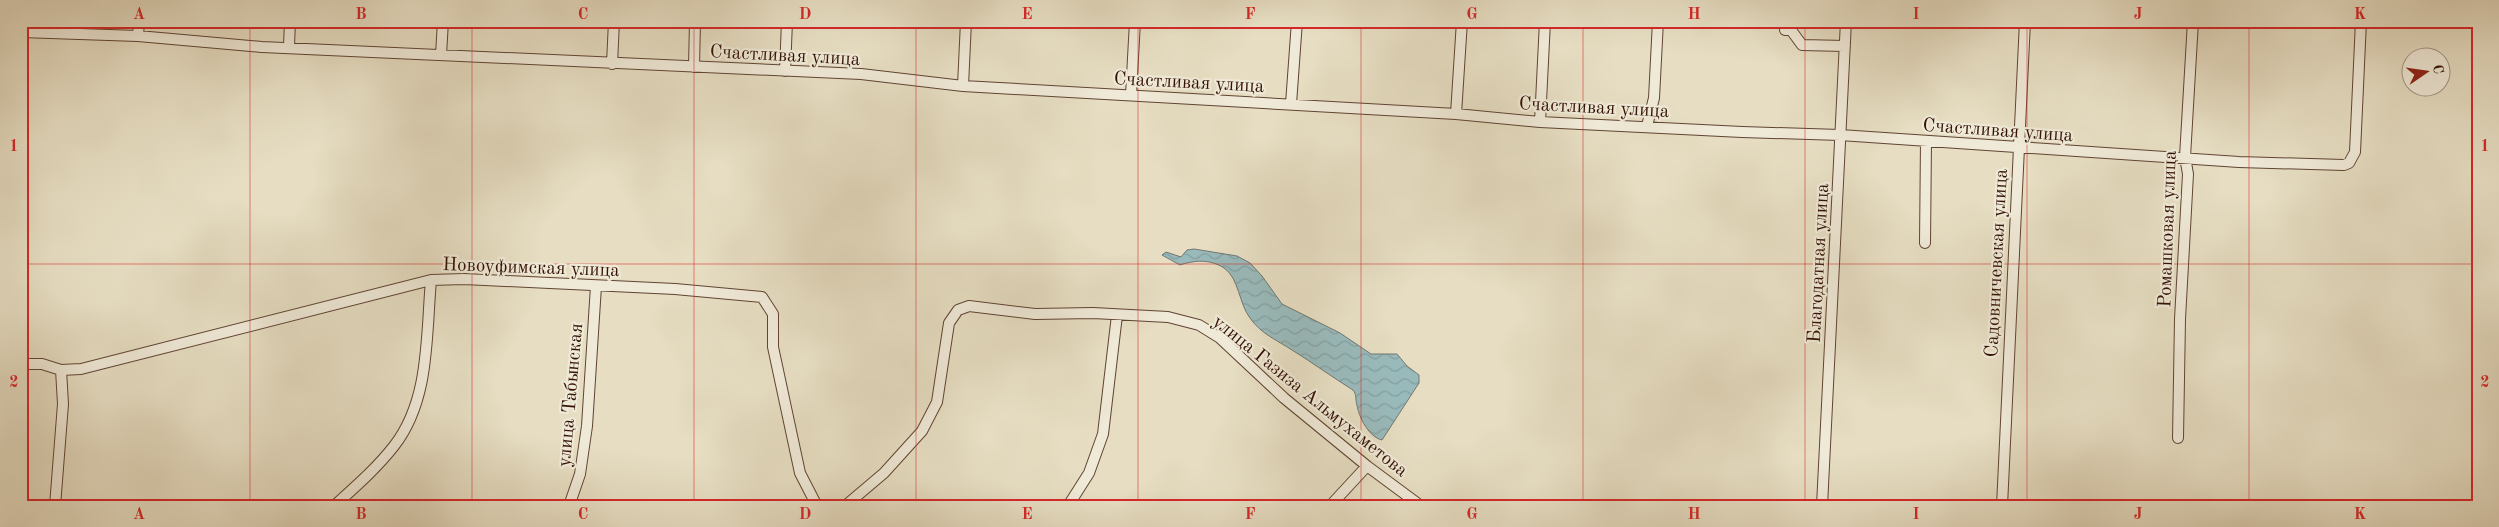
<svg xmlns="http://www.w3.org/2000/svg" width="2499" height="527" font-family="'Old Standard TT',serif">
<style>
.water{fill:url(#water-waves);stroke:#707671}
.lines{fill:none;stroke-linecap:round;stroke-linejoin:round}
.minor-casing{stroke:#604433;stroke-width:12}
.minor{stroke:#efe9d7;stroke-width:10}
.grid{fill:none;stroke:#d62828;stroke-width:1;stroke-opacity:0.55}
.labels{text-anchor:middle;stroke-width:4.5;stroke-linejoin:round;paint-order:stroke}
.street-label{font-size:19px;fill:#331103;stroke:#efe9d7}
.neatline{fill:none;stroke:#d62828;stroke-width:2}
.grid-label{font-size:16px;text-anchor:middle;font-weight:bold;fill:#d62828}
</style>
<defs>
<pattern id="water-waves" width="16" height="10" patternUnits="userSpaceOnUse" patternTransform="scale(1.25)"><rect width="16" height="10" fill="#99babb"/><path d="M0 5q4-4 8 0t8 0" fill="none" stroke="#849f9f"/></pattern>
</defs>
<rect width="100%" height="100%" fill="#e6ddc2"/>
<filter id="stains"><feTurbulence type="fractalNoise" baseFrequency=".004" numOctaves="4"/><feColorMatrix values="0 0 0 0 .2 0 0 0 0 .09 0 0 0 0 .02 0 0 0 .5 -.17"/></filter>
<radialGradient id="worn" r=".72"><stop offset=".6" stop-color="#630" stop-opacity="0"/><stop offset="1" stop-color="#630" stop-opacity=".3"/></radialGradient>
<path class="water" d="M 1194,249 L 1237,256 L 1250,263 L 1262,276 L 1282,304 L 1340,333 L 1371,354 L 1397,354 L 1407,366 L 1419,375 L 1419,383 L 1382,440 C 1369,437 1359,418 1357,405 C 1355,399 1357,395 1353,390 C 1332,377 1313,363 1292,350 C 1277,340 1261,334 1250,318 C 1239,304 1239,278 1224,268 C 1210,259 1195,260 1180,265 L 1162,255 L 1166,252 L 1181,257 L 1187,250 Z"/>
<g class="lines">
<g class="minor-casing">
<path id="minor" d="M 1785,30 L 1791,30 L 1802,45 L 1845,46
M 21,32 L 138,36 L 262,47 L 861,74 L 963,86 L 1456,114 L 1540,122 L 1742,132 L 1840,135 L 2239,162 L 2344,165 L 2349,163 L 2355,152 L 2361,21
M 138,36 L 139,21
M 289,46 L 290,21
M 441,55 L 443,21
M 612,64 L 614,21
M 694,67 L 695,21
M 785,71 L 787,21
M 963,86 L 966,21
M 1131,95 L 1135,21
M 1291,104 L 1297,21
M 1456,114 L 1462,21
M 1540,122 L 1545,21
M 1647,126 L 1654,98 L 1658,21
M 1925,243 L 1926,141
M 21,364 L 42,364 L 61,370 L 81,369 L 431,280 L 464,279 L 675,289 L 762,297 L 773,314 L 773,347 L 800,473 L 817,506
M 2178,438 L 2180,319 L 2188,174 L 2185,157 L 2193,21
M 55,506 L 63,404 L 61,370
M 334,506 C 355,487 376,469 394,446 C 430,400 426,336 431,280
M 569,506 L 580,474 L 587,426 L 596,286
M 845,506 L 884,473 L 922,431 L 937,402 L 949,323 L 958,310 L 969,306 L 1035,314 L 1093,313 L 1168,317 L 1199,325 L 1220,338 L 1284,398 L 1367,466 L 1421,506
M 1068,506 L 1089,473 L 1103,434 L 1117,315
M 1330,506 L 1367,466
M 1822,506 L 1846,21
M 2002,506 L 2025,21"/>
</g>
<use href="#minor" class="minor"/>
</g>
<path class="grid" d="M 250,21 L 250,506M 472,21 L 472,506M 694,21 L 694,506M 916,21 L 916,506M 1138,21 L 1138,506M 1361,21 L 1361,506M 1583,21 L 1583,506M 1805,21 L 1805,506M 2027,21 L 2027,506M 2249,21 L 2249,506M 21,264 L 2478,264"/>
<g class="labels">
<g class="street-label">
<text transform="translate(785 54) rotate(3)" y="7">Счастливая улица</text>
<text transform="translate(1189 81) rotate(3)" y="7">Счастливая улица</text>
<text transform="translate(1594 106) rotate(3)" y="7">Счастливая улица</text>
<text transform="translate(1998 129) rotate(4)" y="7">Счастливая улица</text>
<text transform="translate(2166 229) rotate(-88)" y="7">Ромашковая улица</text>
<text transform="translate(1817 263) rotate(-87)" y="7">Благодатная улица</text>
<text transform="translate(1995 263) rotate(-87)" y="7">Садовничевская улица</text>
<text transform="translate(531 266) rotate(2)" y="7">Новоуфимская улица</text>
<text transform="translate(569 395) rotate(-85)" y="7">улица Табынская</text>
<text transform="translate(1311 395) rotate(39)" y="7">улица Газиза Альмухаметова</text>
</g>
</g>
<rect width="2499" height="527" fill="none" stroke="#e6ddc2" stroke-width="55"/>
<g transform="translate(2426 72) rotate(77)"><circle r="24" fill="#efe9d7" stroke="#a49382"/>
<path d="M0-4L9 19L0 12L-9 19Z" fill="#8f2418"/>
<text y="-8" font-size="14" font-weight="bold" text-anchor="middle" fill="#331103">С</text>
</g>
<rect x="28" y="28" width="2444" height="472" class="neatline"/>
<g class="grid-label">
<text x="139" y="19">A</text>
<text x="361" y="19">B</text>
<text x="583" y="19">C</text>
<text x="805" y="19">D</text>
<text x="1027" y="19">E</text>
<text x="1250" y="19">F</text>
<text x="1472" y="19">G</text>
<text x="1694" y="19">H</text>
<text x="1916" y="19">I</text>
<text x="2138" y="19">J</text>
<text x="2360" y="19">K</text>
<text x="14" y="151">1</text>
<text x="2485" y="151">1</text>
<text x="14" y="387">2</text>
<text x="2485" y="387">2</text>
<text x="139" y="519">A</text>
<text x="361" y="519">B</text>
<text x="583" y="519">C</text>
<text x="805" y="519">D</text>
<text x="1027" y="519">E</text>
<text x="1250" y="519">F</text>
<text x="1472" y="519">G</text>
<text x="1694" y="519">H</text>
<text x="1916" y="519">I</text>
<text x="2138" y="519">J</text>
<text x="2360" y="519">K</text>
</g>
<rect width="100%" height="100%" filter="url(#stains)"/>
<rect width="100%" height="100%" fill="url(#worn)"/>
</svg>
